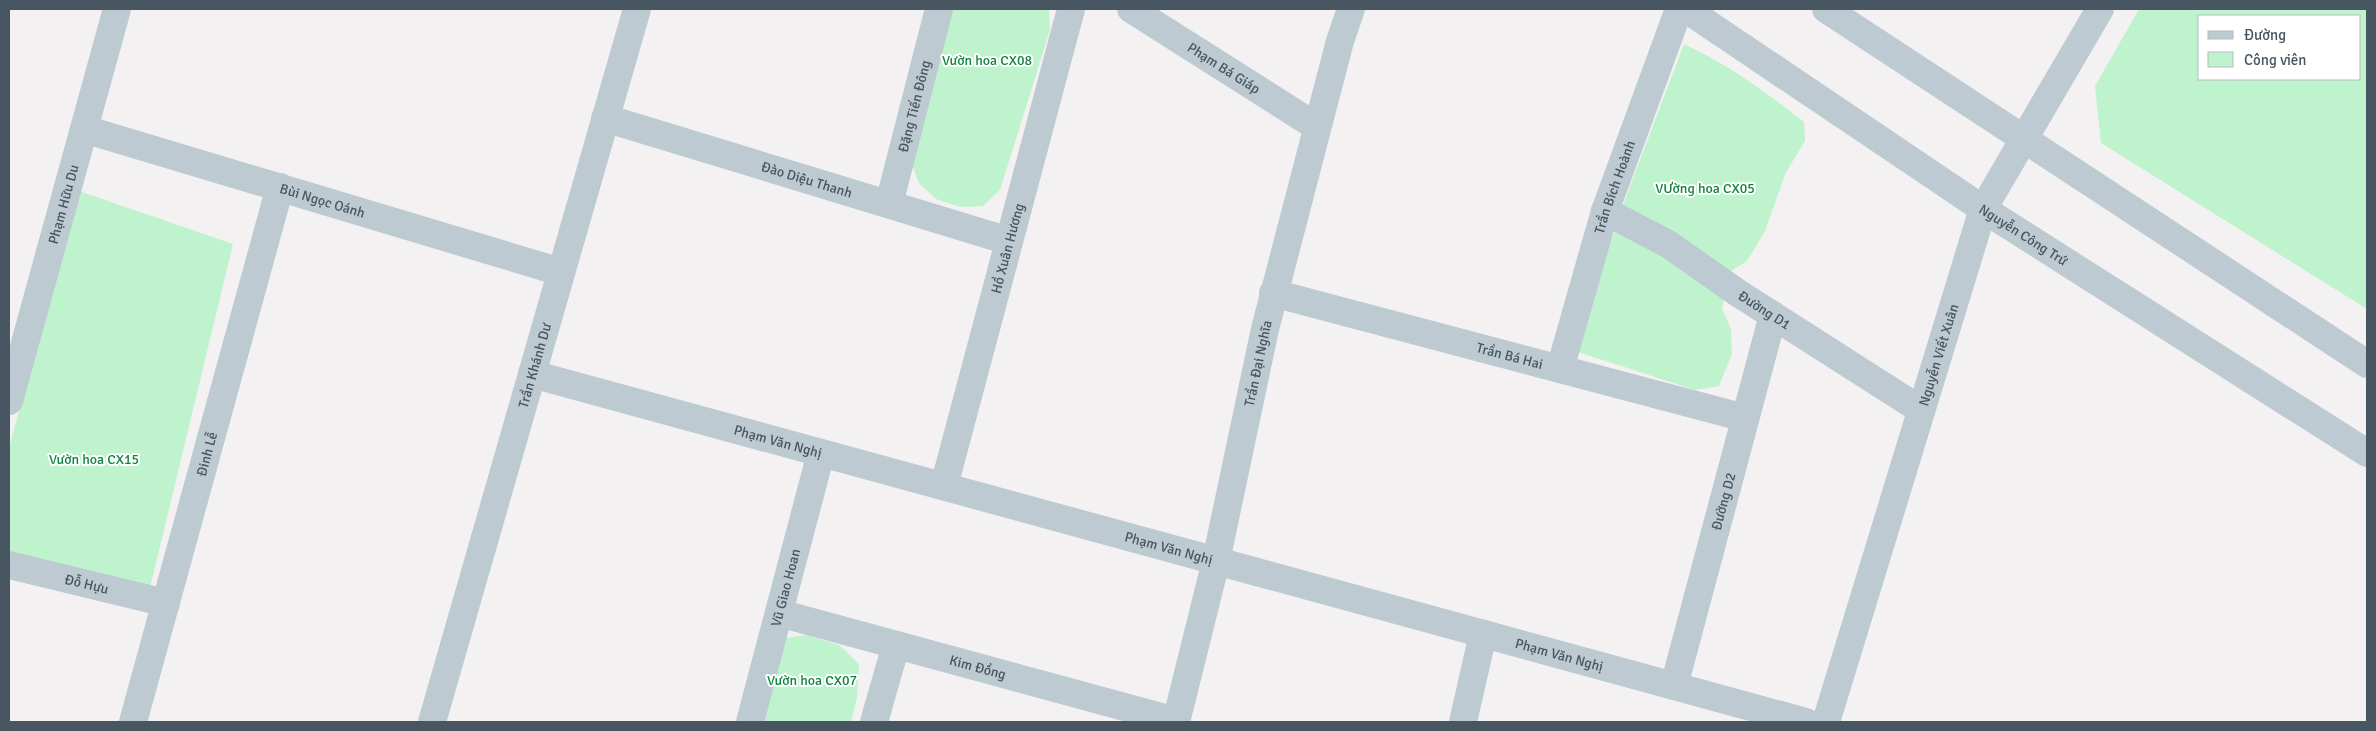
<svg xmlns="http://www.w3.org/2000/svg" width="2376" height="731" font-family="Signika,sans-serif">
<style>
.green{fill:#bef3ce;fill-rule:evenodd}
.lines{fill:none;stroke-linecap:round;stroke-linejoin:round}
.minor{stroke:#becad1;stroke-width:28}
.tertiary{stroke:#becad1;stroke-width:28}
.labels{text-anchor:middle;stroke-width:4;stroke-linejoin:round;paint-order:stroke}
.park-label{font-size:14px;fill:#118340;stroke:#fff}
.street-label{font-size:14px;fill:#475660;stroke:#fff}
</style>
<rect width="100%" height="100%" fill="#f3f1f1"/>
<path class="green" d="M 948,9 L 1049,9 L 1050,30 L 1000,190 L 983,206 L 960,207 L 936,199 L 919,183 L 909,157 Z
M 2139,9 L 2367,9 L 2367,309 L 2101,143 L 2095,86 ZM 2200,16 L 2360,16 L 2360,79 L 2200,79 Z
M 1684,44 C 1727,64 1766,92 1804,122 L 1805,141 L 1786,172 L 1765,231 L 1747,261 L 1731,271 L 1722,308 L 1731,329 L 1732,354 L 1719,386 L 1695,390 L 1575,351 L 1626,197 Z
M 79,191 L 233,244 L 149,592 L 9,554 L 9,448 Z
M 807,635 L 839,645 L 859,664 L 857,698 L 851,722 L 756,722 L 779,639 Z"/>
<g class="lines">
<g class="minor">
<path id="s1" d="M 1131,9 L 1317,127"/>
<path id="s2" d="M 605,118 L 1009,241"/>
<path id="s3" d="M 84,129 L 561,272"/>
<path id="s4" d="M 889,204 L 939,9"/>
<path id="s5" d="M 1605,211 L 1668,244 L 1738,293 L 1921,410"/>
<path id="s6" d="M 1273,293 L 1745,418"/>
<path id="s7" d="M 1560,369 L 1605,211 L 1679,9"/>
<path id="s8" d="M 532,374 L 1806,722"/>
<path id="s9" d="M 9,401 L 117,9"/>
<path id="s10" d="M 944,486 L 1071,9"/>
<path id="s11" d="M 9,565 L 166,603"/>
<path id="s12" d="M 779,613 L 1176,721"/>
<path id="s13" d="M 1674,686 L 1773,315"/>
<path id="s14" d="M 133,722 L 280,187"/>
<path id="s15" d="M 432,722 L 637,9"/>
<path id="s16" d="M 750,722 L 821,453"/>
<path d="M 874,722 L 896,645"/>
<path id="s17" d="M 1176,722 L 1216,561 L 1265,329 L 1340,41 L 1351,9"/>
<path d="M 1463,722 L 1483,634"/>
</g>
<g class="tertiary">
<path id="s18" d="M 1686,9 L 1983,209 L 2367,453"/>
<path d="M 1826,9 L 2367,364"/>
<path id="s19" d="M 1826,722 L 1983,209 L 2100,9"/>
</g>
</g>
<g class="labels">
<g class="park-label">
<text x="987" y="65">Vườn hoa CX08</text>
<text x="1705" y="193">VƯờng hoa CX05</text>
<text x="94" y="464">Vườn hoa CX15</text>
<text x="812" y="685">Vườn hoa CX07</text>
</g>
<g class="street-label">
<text dy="5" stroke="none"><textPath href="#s1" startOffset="110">Phạm Bá Giáp</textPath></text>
<text dy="5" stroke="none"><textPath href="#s4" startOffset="101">Đặng Tiến Đông</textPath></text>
<text dy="5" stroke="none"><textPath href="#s2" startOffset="211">Đào Diệu Thanh</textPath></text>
<text dy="5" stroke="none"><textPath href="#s7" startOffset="190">Trần Bích Hoành</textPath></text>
<text dy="5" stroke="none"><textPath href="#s3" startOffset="249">Bùi Ngọc Oánh</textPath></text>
<text dy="5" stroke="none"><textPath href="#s9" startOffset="204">Phạm Hữu Du</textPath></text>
<text dy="5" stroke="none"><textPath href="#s18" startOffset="406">Nguyễn Công Trứ</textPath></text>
<text dy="5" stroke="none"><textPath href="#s10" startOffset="246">Hồ Xuân Hương</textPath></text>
<text dy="5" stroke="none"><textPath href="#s5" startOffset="188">Đường D1</textPath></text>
<text dy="5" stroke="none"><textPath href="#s19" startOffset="384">Nguyễn Viết Xuân</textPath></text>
<text dy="5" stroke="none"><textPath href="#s6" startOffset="245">Trần Bá Hai</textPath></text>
<text dy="5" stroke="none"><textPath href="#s17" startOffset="368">Trần Đại Nghĩa</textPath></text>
<text dy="5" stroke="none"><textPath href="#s15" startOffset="371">Trần Khánh Dư</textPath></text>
<text dy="5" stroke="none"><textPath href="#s8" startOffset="255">Phạm Văn Nghị</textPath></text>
<text dy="5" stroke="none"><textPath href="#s14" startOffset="278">Đinh Lễ</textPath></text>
<text dy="5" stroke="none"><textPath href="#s13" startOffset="191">Đường D2</textPath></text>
<text dy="5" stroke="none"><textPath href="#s8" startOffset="660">Phạm Văn Nghị</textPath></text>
<text dy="5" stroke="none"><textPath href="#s11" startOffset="80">Đỗ Hựu</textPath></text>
<text dy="5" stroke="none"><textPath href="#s16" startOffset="139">Vũ Giao Hoan</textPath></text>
<text dy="5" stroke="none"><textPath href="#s8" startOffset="1065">Phạm Văn Nghị</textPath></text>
<text dy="5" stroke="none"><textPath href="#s12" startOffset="206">Kim Đồng</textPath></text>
</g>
</g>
<rect width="2376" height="731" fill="none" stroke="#475660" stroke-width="20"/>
<rect x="2198" y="15" width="162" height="65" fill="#ffffff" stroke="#b5bbbf"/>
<rect x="2208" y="31" width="25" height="8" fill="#becad1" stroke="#b5bbbf"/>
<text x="2244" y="40" font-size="15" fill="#475660">Đường</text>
<rect x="2208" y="52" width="25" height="15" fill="#bef3ce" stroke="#b5bbbf"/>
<text x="2244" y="65" font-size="15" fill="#475660">Công viên</text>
</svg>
